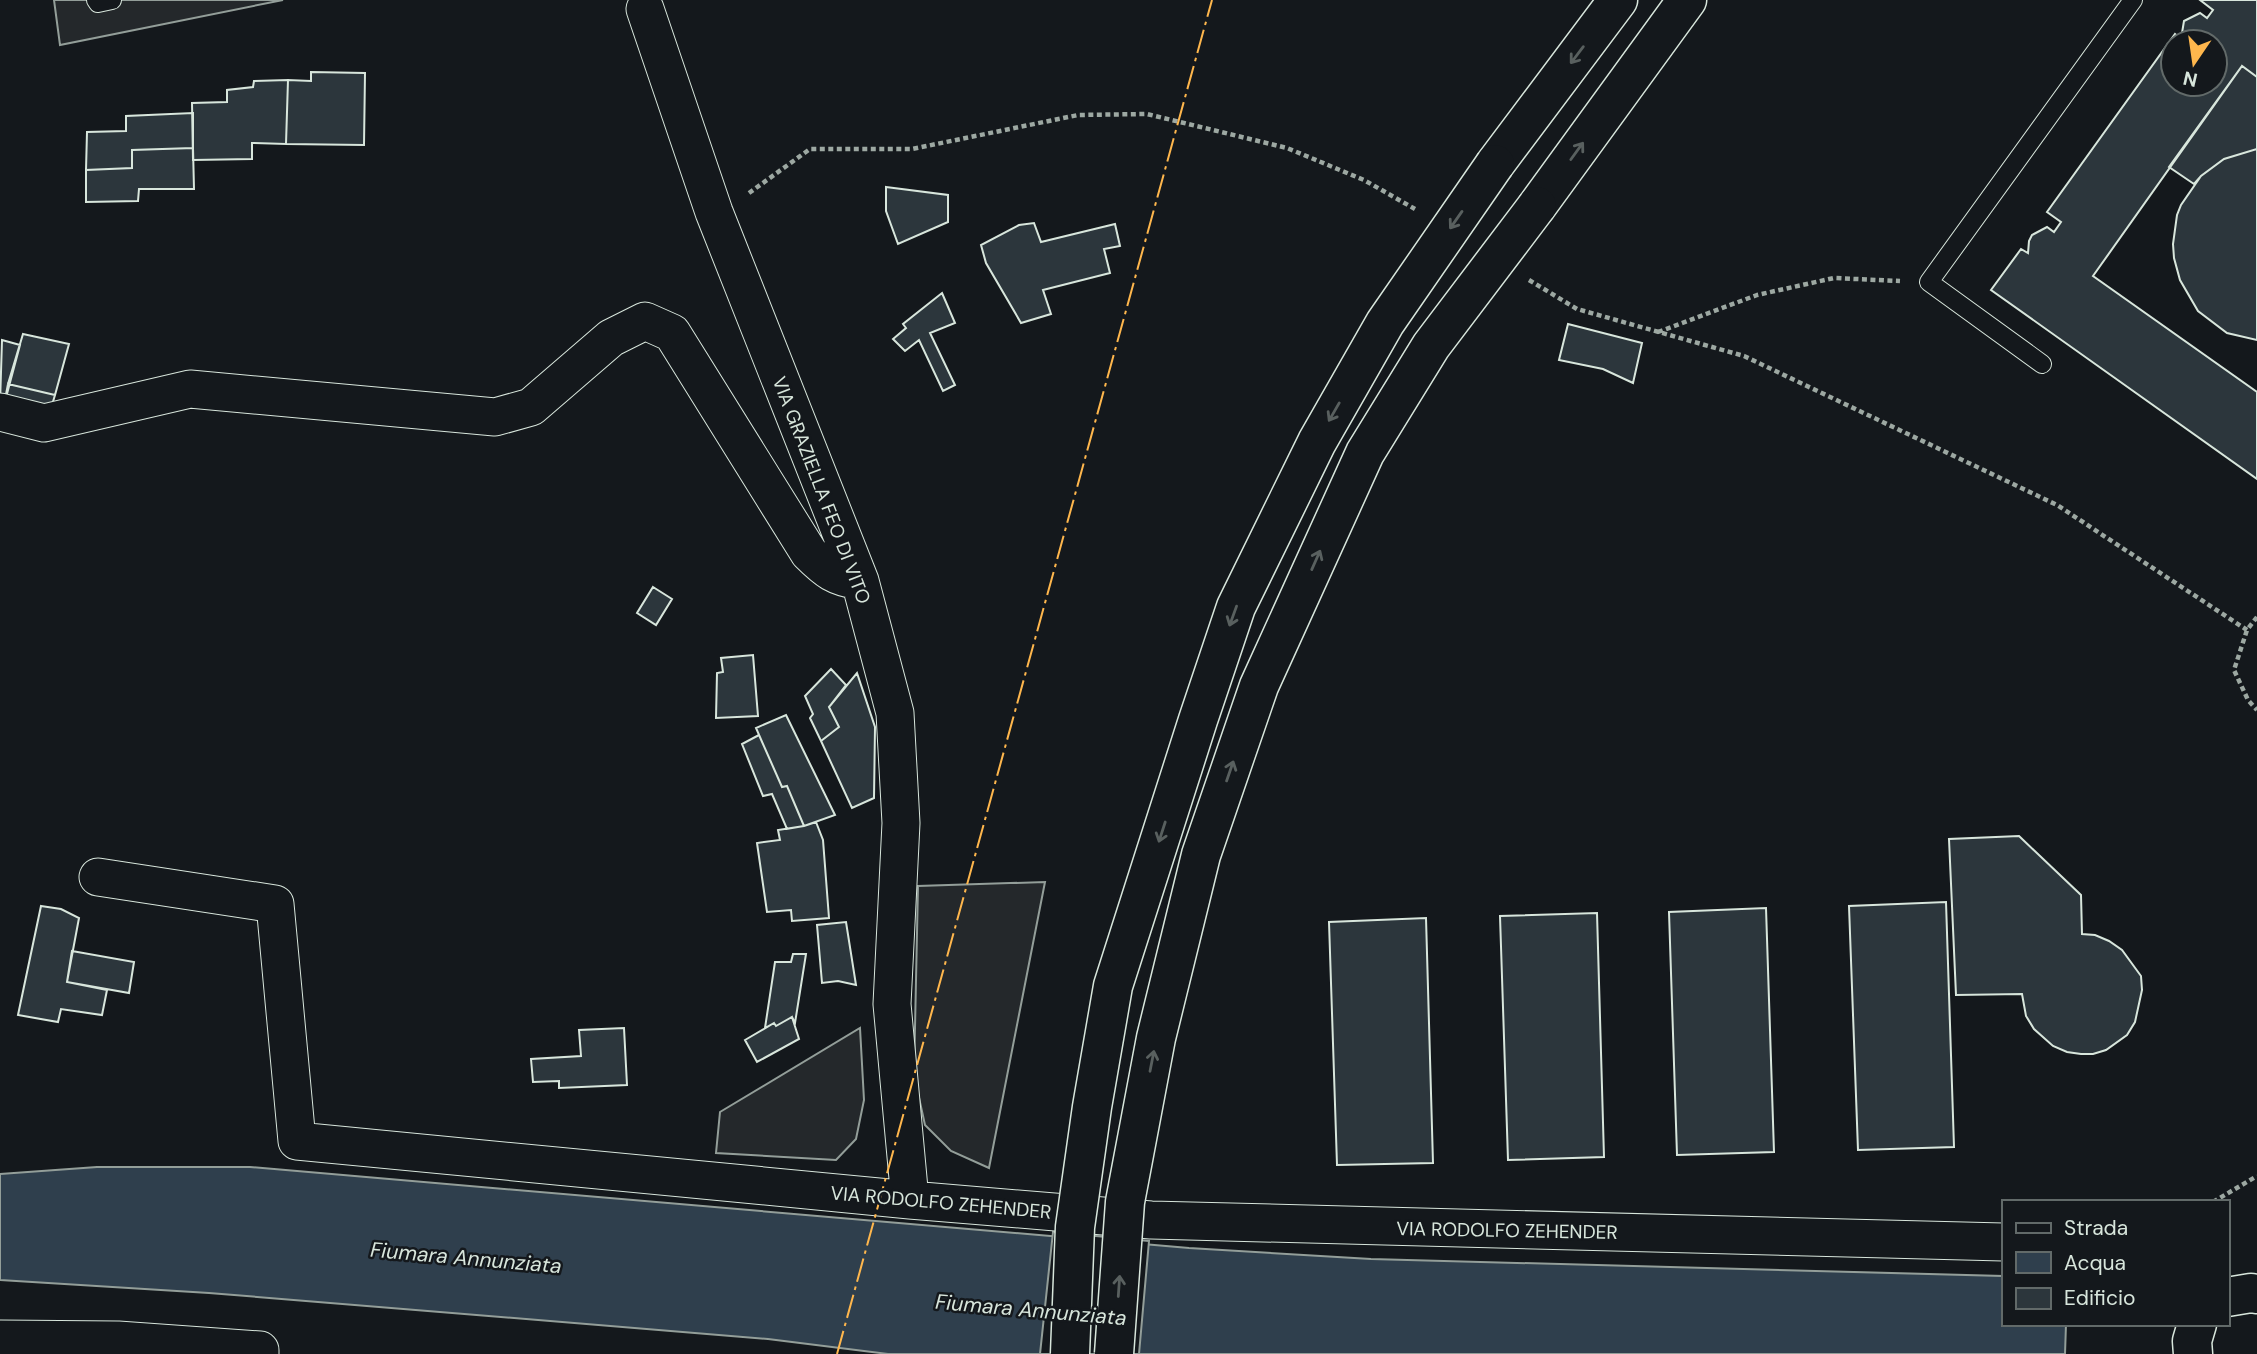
<svg xmlns="http://www.w3.org/2000/svg" width="2257" height="1354" font-family="'DM Sans',sans-serif">
<style>
.parking{fill:#24282b;stroke:#939e99;stroke-width:2}
.water{fill:#2f3f4d;stroke:#939e99;stroke-width:2}
.pier{fill:#14181c;stroke:#939e99;stroke-width:2}
.building{fill:#2c363c;stroke:#d8e6dc;stroke-width:2;fill-rule:evenodd}
.lines{fill:none;stroke-linecap:round;stroke-linejoin:round}
.service-casing{stroke:#d8e6dc;stroke-width:20}
.minor-casing{stroke:#d8e6dc;stroke-width:39}
.tertiary-casing{stroke:#d8e6dc;stroke-width:41}
.motorway-casing{stroke:#d8e6dc;stroke-width:41}
.path{stroke:#9da8a2;stroke-width:4.5;stroke-dasharray:5 3.5;stroke-linecap:butt}
.service{stroke:#14181c;stroke-width:18}
.minor{stroke:#14181c;stroke-width:37}
.tertiary{stroke:#14181c;stroke-width:38}
.motorway{stroke:#14181c;stroke-width:38}
.motorway-bridge-casing{stroke:#d8e6dc;stroke-width:41;stroke-linecap:butt}
.motorway-bridge{stroke:#14181c;stroke-width:38}
.power{stroke:#ffb74d;stroke-width:2;stroke-dasharray:24 5 3.5 5;stroke-linecap:butt}
.oneway{stroke:#59605f}
.labels{text-anchor:middle;stroke-width:5;stroke-linejoin:round;paint-order:stroke}
.street-label{font-size:19px;fill:#d8e6dc;stroke:#14181c}
.water-label{font-size:21px;font-style:italic;fill:#d8e6dc;stroke:#14181c}
</style>
<rect width="100%" height="100%" fill="#14181c"/>
<path class="parking" d="M 54,0 L 283,0 L 60,45 Z
M 1045,882 L 989,1168 L 951,1151 L 925,1125 L 914,1075 L 918,886 Z
M 860,1028 L 864,1100 L 856,1139 L 836,1160 L 716,1153 L 720,1112 Z"/>
<path class="water" d="M 97,1167 L 250,1167 L 1189,1248 L 1371,1259 L 2003,1276 L 2003,1324 L 2066,1324 L 2065,1354 L 888,1354 L 768,1339 L 209,1293 L 0,1280 L 0,1174 Z"/>
<path class="pier" d="M 1053,1232 L 1149,1241 L 1139,1354 L 1040,1354 Z"/>
<path class="building" d="M 2200,0 L 2257,0 L 2257,77 L 2242,66 L 2093,276 L 2257,392 L 2257,479 L 1991,290 L 2021,249 L 2028,253 L 2029,241 L 2032,235 L 2047,227 L 2054,232 L 2061,222 L 2047,212 L 2175,34 L 2181,39 L 2184,21 L 2200,13 L 2207,18 L 2213,10 ZM 2173,42 L 2215,42 L 2215,84 L 2173,84 Z
M 2242,66 L 2257,77 L 2257,149 L 2224,159 L 2201,176 L 2194,184 L 2169,167 Z
M 311,72 L 365,73 L 364,145 L 286,144 L 288,80 L 311,81 Z
M 288,80 L 286,144 L 252,143 L 252,159 L 193,160 L 192,103 L 227,102 L 227,90 L 253,87 L 254,81 Z
M 193,113 L 193,148 L 132,150 L 132,168 L 86,170 L 87,132 L 126,131 L 126,116 Z
M 193,148 L 194,189 L 139,189 L 138,201 L 86,202 L 86,170 L 132,168 L 132,150 Z
M 2257,149 L 2257,340 L 2227,333 L 2198,311 L 2180,280 L 2174,258 L 2173,244 L 2177,215 L 2181,205 L 2201,176 L 2224,159 Z
M 886,187 L 948,195 L 948,222 L 898,244 L 886,211 Z
M 1034,223 L 1041,242 L 1115,224 L 1120,246 L 1104,249 L 1110,273 L 1043,290 L 1051,314 L 1021,323 L 986,263 L 981,245 L 1019,225 Z
M 942,293 L 955,323 L 930,333 L 955,385 L 943,391 L 919,340 L 905,351 L 893,339 L 906,328 L 903,324 Z
M 1568,324 L 1642,343 L 1633,383 L 1603,369 L 1559,360 Z
M 23,334 L 69,344 L 55,395 L 8,384 Z
M 2,340 L 20,345 L 4,405 L 0,404 Z
M 8,384 L 55,395 L 49,415 L 4,405 Z
M 653,587 L 672,599 L 656,625 L 637,613 Z
M 753,655 L 758,716 L 716,718 L 717,673 L 723,672 L 721,658 Z
M 831,669 L 846,685 L 829,707 L 839,727 L 821,741 L 810,718 L 813,714 L 805,696 Z
M 857,673 L 875,727 L 874,798 L 852,808 L 821,741 L 839,727 L 829,707 Z
M 786,715 L 835,815 L 804,826 L 787,786 L 782,787 L 756,728 Z
M 759,735 L 782,787 L 787,786 L 804,826 L 787,829 L 772,794 L 763,796 L 742,744 Z
M 816,822 L 823,840 L 829,918 L 792,921 L 791,910 L 767,912 L 757,843 L 780,840 L 778,830 L 804,826 Z
M 2019,836 L 2081,895 L 2082,934 L 2095,935 L 2109,941 L 2122,950 L 2141,976 L 2142,990 L 2135,1022 L 2127,1035 L 2106,1050 L 2093,1054 L 2081,1054 L 2067,1052 L 2053,1046 L 2034,1029 L 2026,1016 L 2022,994 L 1956,995 L 1949,839 Z
M 1946,902 L 1954,1147 L 1858,1150 L 1849,906 Z
M 41,906 L 61,909 L 79,918 L 67,982 L 107,990 L 102,1015 L 61,1009 L 58,1022 L 18,1015 Z
M 1766,908 L 1774,1152 L 1677,1155 L 1669,912 Z
M 1597,913 L 1604,1157 L 1508,1160 L 1500,916 Z
M 1426,918 L 1433,1163 L 1337,1165 L 1329,922 Z
M 846,922 L 856,985 L 838,981 L 822,983 L 817,925 Z
M 72,951 L 134,962 L 129,993 L 67,982 Z
M 793,954 L 806,954 L 795,1023 L 792,1017 L 776,1026 L 774,1023 L 765,1028 L 775,962 L 791,962 Z
M 792,1017 L 799,1039 L 757,1062 L 745,1040 L 774,1023 L 776,1026 Z
M 624,1028 L 627,1085 L 559,1088 L 559,1081 L 533,1082 L 531,1059 L 581,1056 L 579,1030 Z"/>
<g class="lines">
<g class="service-casing">
<path id="service" d="M 96,0 L 98,3 L 112,0
M 2042,364 L 1929,282 L 2133,0"/>
</g>
<g class="minor-casing">
<path id="minor" d="M 645,9 L 714,212 L 860,581 L 895,713 L 901,823 L 892,1004 L 910,1200
M 0,412 L 44,423 L 190,389 L 495,417 L 531,407 L 611,338 L 645,321 L 672,333 L 809,553 C 827,571 835,577 860,581
M 98,877 L 275,904 L 297,1141 L 910,1200 L 1151,1220 L 2003,1242
M 0,1339 L 118,1340 L 260,1350 L 260,1354"/>
</g>
<g class="tertiary-casing">
<path id="tertiary" d="M 2227,1297 L 2251,1293 L 2257,1294
M 2193,1354 L 2192,1341 L 2197,1324"/>
</g>
<g class="motorway-casing">
<path id="motorway" d="M 1495,164 L 1618,0
M 1537,206 L 1687,0"/>
</g>
<path class="path" d="M 749,193 L 810,149 L 912,149 L 1078,115 L 1147,114 L 1287,148 L 1364,180 L 1415,209
M 1529,280 L 1577,309 L 1744,356 L 2057,505 L 2247,630
M 1658,332 L 1757,295 L 1834,278 L 1900,281
M 2257,617 L 2247,630 L 2234,670 L 2248,700 L 2257,710
M 2213,1202 L 2257,1176"/>
<use href="#service" class="service"/>
<use href="#minor" class="minor"/>
<use href="#tertiary" class="tertiary"/>
<use href="#motorway" class="motorway"/>
<g class="motorway-bridge-casing">
<path id="motorway-bridge" d="M 1070,1354 L 1075,1227 L 1092,1107 L 1113,986 L 1198,720 L 1236,607 L 1317,442 L 1385,323 L 1495,164
M 1114,1354 L 1125,1202 L 1156,1038 L 1201,855 L 1259,686 L 1365,453 L 1431,346 L 1537,206"/>
</g>
<use href="#motorway-bridge" class="motorway-bridge"/>
<path class="power" d="M 837,1354 L 1212,0"/>
</g>
<defs><path id="oneway-shaft" d="M-6 0H5M1.5-3L5.5 0L1.5 3" fill="none" stroke-width="1.6" stroke-linecap="round" stroke-linejoin="round" transform="scale(1.75)"/></defs>
<g class="oneway">
<use href="#oneway-shaft" transform="translate(1577 55) rotate(127)"/>
<use href="#oneway-shaft" transform="translate(1577 151) rotate(-54)"/>
<use href="#oneway-shaft" transform="translate(1456 220) rotate(125)"/>
<use href="#oneway-shaft" transform="translate(1334 412) rotate(120)"/>
<use href="#oneway-shaft" transform="translate(1316 560) rotate(-66)"/>
<use href="#oneway-shaft" transform="translate(1233 616) rotate(110)"/>
<use href="#oneway-shaft" transform="translate(1230 771) rotate(-71)"/>
<use href="#oneway-shaft" transform="translate(1162 832) rotate(108)"/>
<use href="#oneway-shaft" transform="translate(1152 1061) rotate(-79)"/>
<use href="#oneway-shaft" transform="translate(1119 1286) rotate(-86)"/>
</g>
<g class="labels">
<g class="street-label">
<text transform="translate(822 490) rotate(69)" y="7">VIA GRAZIELLA FEO DI VITO</text>
<text transform="translate(941 1202) rotate(5)" y="7">VIA RODOLFO ZEHENDER</text>
<text transform="translate(1507 1230) rotate(1)" y="7">VIA RODOLFO ZEHENDER</text>
</g>
<g class="water-label">
<text transform="translate(466 1258) rotate(5)" y="7">Fiumara Annunziata</text>
<text transform="translate(1031 1310) rotate(5)" y="7">Fiumara Annunziata</text>
</g>
</g>
<rect x="2002" y="1200" width="228" height="126" fill="#14181c" stroke="#626a69" stroke-width="2"/>
<rect x="2016" y="1223" width="35" height="10" fill="#14181c" stroke="#626a69" stroke-width="2"/>
<text x="2064" y="1235" font-size="21" fill="#d8e6dc">Strada</text>
<rect x="2016" y="1252" width="35" height="21" fill="#2f3f4d" stroke="#626a69" stroke-width="2"/>
<text x="2064" y="1270" font-size="21" fill="#d8e6dc">Acqua</text>
<rect x="2016" y="1288" width="35" height="21" fill="#2c363c" stroke="#626a69" stroke-width="2"/>
<text x="2064" y="1305" font-size="21" fill="#d8e6dc">Edificio</text>
<g transform="translate(2194 63) rotate(193)"><circle r="33" fill="#14181c" stroke="#626a69" stroke-width="2"/>
<path d="M0-5L12 26L0 18L-12 26Z" fill="#ffb74d"/>
<text y="-10" font-size="19" font-weight="bold" text-anchor="middle" fill="#d8e6dc">N</text>
</g>
</svg>
